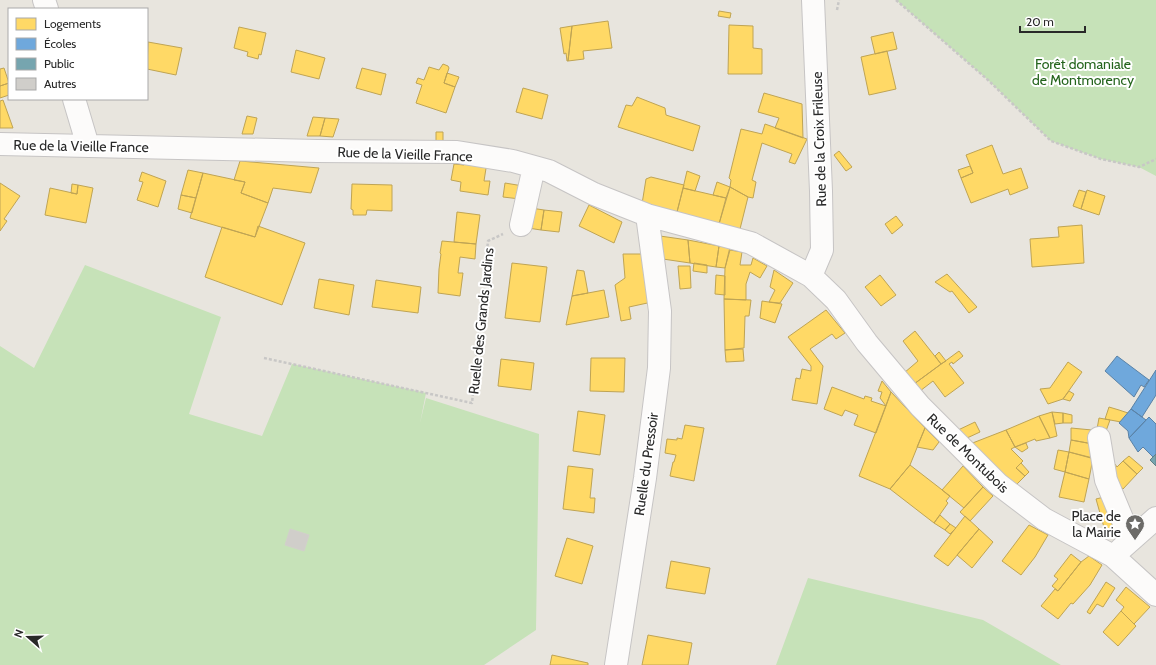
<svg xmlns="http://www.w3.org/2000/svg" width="1156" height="665" font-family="Cabin,sans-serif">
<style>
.green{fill:#c6e2b8}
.homes{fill:#ffd966;stroke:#bfa454}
.schools{fill:#6fa8dc;stroke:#5a82a6}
.public{fill:#76a5af;stroke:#5f8087}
.building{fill:#d0ceca;stroke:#d2d0cb}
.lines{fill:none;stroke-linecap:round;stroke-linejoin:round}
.minor-casing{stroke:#c6c4c4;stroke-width:24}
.path{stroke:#c8c7c6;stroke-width:2.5;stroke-dasharray:3 2;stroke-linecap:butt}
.minor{stroke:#fcfbfa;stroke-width:22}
.labels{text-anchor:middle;stroke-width:4;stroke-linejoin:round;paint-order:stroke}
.park-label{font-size:14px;fill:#24641c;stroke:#fff}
.street-label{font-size:14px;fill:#292929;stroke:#fff}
.poi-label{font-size:14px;fill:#292929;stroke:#fff;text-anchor:end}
</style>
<rect width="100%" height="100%" fill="#e8e5de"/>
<path class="green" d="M 896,0 L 1156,0 L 1156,176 L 1139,167 L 1101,159 L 1051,141 L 988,80 Z
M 85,265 L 221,317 L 189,414 L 262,436 L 292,364 L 426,393 L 420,423 L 426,398 L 539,434 L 536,630 L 484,665 L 0,665 L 0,346 L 34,368 Z
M 808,578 L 983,620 L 1061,665 L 776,665 Z"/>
<path class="homes" d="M 719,11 L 731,13 L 730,18 L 718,16 Z
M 608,21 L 612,48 L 583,51 L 584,59 L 568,61 L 572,26 Z
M 729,25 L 753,26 L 753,48 L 762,49 L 762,74 L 728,74 Z
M 572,26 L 568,61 L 567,61 L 566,53 L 564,54 L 560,28 Z
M 239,27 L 266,33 L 261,55 L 259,54 L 258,59 L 247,56 L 248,52 L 234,48 Z
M 893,32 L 897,49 L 875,54 L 871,37 Z
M 148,42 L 182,48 L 176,75 L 147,69 Z
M 296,50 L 325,58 L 319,79 L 291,72 Z
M 887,51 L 896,89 L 869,95 L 861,57 Z
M 443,64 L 448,66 L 449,68 L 444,83 L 455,87 L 446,113 L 416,103 L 422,85 L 416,83 L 418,78 L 424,80 L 429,67 L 439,70 Z
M 4,68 L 9,83 L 0,86 L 0,69 Z
M 362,68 L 386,74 L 381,95 L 356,88 Z
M 447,73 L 459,77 L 455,87 L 444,83 Z
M 9,83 L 9,95 L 0,98 L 0,86 Z
M 523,88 L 548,95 L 542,119 L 516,112 Z
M 764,93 L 802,104 L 803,138 L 775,128 L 779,118 L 758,112 Z
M 637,97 L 665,108 L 666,115 L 700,126 L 693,151 L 618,127 L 626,105 L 632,106 Z
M 3,100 L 13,128 L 0,128 L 0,101 Z
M 247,116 L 257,118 L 253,134 L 242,134 Z
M 313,117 L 325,118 L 320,136 L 307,136 Z
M 325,118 L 339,119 L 333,137 L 320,136 Z
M 765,124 L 807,139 L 795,164 L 789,162 L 792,154 L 762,143 L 752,180 L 756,182 L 753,198 L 748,197 L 730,187 L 731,180 L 729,178 L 741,129 L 762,134 Z
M 436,132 L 443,132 L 443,141 L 436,141 Z
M 992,145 L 1003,174 L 1021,168 L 1028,188 L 1010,195 L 1008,189 L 971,203 L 961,178 L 973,173 L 966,155 Z
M 839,151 L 852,167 L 846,171 L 834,155 Z
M 240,161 L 319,168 L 311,193 L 273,188 L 268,203 L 241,193 L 245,182 L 234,180 Z
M 465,161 L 487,162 L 484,181 L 490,181 L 488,195 L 460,191 L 461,182 L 451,180 L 454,164 L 464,165 Z
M 970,166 L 973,173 L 961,178 L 958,170 Z
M 188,170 L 203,173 L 196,198 L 181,195 Z
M 687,171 L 700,176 L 695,191 L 683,188 Z
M 142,172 L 166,181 L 158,207 L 137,200 L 143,182 L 139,181 Z
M 203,173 L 245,182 L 241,193 L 268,203 L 255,237 L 190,218 Z
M 651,177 L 684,185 L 677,212 L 642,204 L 646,179 Z
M 717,182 L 730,187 L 726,198 L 713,195 Z
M 0,183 L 20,196 L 4,219 L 7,221 L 0,231 Z
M 505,183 L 523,186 L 520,199 L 503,197 Z
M 72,184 L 78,185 L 77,194 L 71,193 Z
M 352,184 L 392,185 L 392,211 L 367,210 L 366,215 L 353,215 L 353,210 L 351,209 Z
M 78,185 L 93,188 L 86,223 L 45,215 L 50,188 L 77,194 Z
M 730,187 L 748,197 L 740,229 L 719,224 Z
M 683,188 L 726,198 L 719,224 L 677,212 Z
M 1079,190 L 1086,192 L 1081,209 L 1073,206 Z
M 1087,190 L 1105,196 L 1099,215 L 1081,209 Z
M 181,195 L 196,198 L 192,213 L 178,209 Z
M 589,205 L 622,222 L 614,243 L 579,226 Z
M 531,208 L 544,210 L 541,230 L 528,228 Z
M 544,210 L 562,212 L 559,232 L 541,230 Z
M 457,212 L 480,215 L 476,244 L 454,242 Z
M 896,216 L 903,225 L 892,234 L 885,224 Z
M 1082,225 L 1084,263 L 1032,267 L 1030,239 L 1059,237 L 1058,227 Z
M 258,226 L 305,243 L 282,305 L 205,277 L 222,227 L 255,237 Z
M 653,235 L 688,240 L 690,263 L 656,258 Z
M 688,240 L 719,246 L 716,267 L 690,263 Z
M 442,241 L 476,244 L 475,259 L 460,257 L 458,273 L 463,273 L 460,296 L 438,293 L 439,269 L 441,254 L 440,253 Z
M 719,246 L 730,247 L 725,268 L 716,267 Z
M 730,250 L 742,252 L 740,265 L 751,265 L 753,258 L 767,266 L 760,278 L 750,272 L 746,284 L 746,300 L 724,299 L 725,268 Z
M 623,254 L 644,254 L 652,302 L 629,307 L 631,319 L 621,321 L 615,285 L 625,278 Z
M 512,263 L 547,267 L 540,322 L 505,318 Z
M 694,263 L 707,265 L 707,273 L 693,271 Z
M 678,266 L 690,266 L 691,288 L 680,289 Z
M 577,270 L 584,271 L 588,293 L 572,296 Z
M 774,270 L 793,283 L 780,303 L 769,302 L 775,290 L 770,287 Z
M 947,274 L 977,307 L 969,313 L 952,291 L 950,292 L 935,282 Z
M 716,275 L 725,276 L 725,295 L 715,294 Z
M 880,275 L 896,295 L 881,306 L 865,287 Z
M 319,279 L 354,285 L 349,315 L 314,308 Z
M 376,280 L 421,287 L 418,313 L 372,307 Z
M 604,290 L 609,317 L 566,325 L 572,296 Z
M 724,299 L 751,300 L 749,316 L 745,316 L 744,348 L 725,350 Z
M 762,301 L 782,304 L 775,323 L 760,318 Z
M 826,310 L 845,333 L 836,339 L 832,334 L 810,349 L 823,366 L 817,404 L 792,400 L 796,378 L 800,379 L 802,369 L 811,371 L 811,366 L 788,337 Z
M 915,331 L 941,364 L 914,384 L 904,373 L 918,361 L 903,341 Z
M 743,349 L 744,361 L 726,362 L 725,350 Z
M 959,351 L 963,356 L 953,364 L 952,362 L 949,364 L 964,383 L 945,397 L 933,381 L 920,391 L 914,384 Z
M 939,352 L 946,361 L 941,364 L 935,356 Z
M 591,358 L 625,358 L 624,392 L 590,391 Z
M 501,359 L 534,363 L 531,390 L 498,386 Z
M 1068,362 L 1082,372 L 1063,399 L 1048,404 L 1040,389 L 1050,388 Z
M 882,381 L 891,392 L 886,406 L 880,398 L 882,392 L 878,391 Z
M 832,387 L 864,399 L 865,396 L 872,398 L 871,401 L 886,406 L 876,433 L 854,425 L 858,415 L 845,410 L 842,416 L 824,409 Z
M 1069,391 L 1074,394 L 1070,401 L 1063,399 Z
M 891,392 L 925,428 L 910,465 L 890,489 L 859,476 Z
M 1109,407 L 1119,410 L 1128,413 L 1121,422 L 1105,419 Z
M 578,411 L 605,415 L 600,455 L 573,451 Z
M 1052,412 L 1063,413 L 1063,423 L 1055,424 Z
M 1052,412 L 1057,436 L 1050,438 L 1039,416 Z
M 1063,413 L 1072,415 L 1072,423 L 1063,423 Z
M 1039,416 L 1050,438 L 1036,441 L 1035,439 L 1015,447 L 1006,430 Z
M 1099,418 L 1110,420 L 1106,431 L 1097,429 Z
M 975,422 L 980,432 L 967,438 L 956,431 Z
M 685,425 L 704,428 L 694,481 L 670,476 L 673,462 L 674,462 L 676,455 L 665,453 L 667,439 L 677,440 L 677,438 L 682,439 Z
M 925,428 L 939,442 L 933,450 L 917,447 Z
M 1071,428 L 1092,430 L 1093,444 L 1071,440 Z
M 1006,430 L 1015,447 L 1011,449 L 1023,461 L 1016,468 L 1025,476 L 1016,485 L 970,444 Z
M 1071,440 L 1093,444 L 1098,460 L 1069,452 Z
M 1026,443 L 1028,448 L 1022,452 L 1015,447 Z
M 1058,450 L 1069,452 L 1065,472 L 1054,469 Z
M 1069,452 L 1093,458 L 1089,479 L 1065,472 Z
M 1129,456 L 1143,468 L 1137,474 L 1123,461 Z
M 1123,461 L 1137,474 L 1123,489 L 1110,475 L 1111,468 L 1115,464 L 1117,467 Z
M 1021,463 L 1029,472 L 1025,476 L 1016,468 Z
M 910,465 L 950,496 L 946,501 L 948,503 L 934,523 L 890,489 Z
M 568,466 L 593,469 L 590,498 L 595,498 L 594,513 L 563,509 Z
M 963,466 L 983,487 L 964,508 L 942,490 Z
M 1065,472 L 1089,479 L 1084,502 L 1059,497 Z
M 983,487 L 993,496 L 970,521 L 960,512 Z
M 1108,496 L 1116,526 L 1105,531 L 1096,499 Z
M 940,515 L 950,524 L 945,530 L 934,523 Z
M 965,516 L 979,529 L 948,566 L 934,556 Z
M 950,524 L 956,528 L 950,534 L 945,530 Z
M 1029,525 L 1048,535 L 1035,557 L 1021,575 L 1002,561 Z
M 979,529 L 993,542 L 972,568 L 957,555 Z
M 567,538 L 593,546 L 582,584 L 555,576 Z
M 1071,554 L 1081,562 L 1058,591 L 1052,586 L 1058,579 L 1054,576 Z
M 1089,556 L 1102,565 L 1090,585 L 1073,604 L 1071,603 L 1058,619 L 1041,606 L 1055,589 L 1058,591 L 1081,562 Z
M 671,561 L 710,568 L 705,594 L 666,588 Z
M 1106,582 L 1115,588 L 1103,607 L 1097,604 L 1090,614 L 1087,612 Z
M 1126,587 L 1150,607 L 1134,624 L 1121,611 L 1124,607 L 1116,600 Z
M 1121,611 L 1136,626 L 1118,646 L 1103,632 Z
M 648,635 L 692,643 L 688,665 L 642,665 Z
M 552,655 L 588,663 L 588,665 L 550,665 Z"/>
<path class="schools" d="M 1117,356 L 1149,380 L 1144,387 L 1141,385 L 1134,397 L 1105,371 Z
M 1156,370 L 1156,395 L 1142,417 L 1131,409 Z
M 1131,409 L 1146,420 L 1129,438 L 1128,431 L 1119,423 Z
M 1149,417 L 1156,424 L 1156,454 L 1153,457 L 1143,447 L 1138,452 L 1129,438 Z"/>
<path class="public" d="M 1156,454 L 1156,466 L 1150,460 Z"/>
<path class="building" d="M 290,529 L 309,535 L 304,551 L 285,545 Z"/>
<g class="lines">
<g class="minor-casing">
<path id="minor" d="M 44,0 L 47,9
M 74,99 L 88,146
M 0,144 L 317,151 L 457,152 L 513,161 L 549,171 L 594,194 L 647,215 L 751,243 L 811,276 L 836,300 L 867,343 L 920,406 L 998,484 L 1044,519 L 1113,556 L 1156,595
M 521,225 L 534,167
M 811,276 L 822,250 L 821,191 L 813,0
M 1099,438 L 1106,480 L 1131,540
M 1121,549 L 1156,518
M 616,665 L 645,478 L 659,368 L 660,311 L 647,215"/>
</g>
<path class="path" d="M 896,0 L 988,80 L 1051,141 L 1101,159 L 1139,167 L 1156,159
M 837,10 L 839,0
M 264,358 L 472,403 L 488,241 L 503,234"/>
<use href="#minor" class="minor"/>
</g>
<defs>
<g id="sight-pin" transform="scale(1)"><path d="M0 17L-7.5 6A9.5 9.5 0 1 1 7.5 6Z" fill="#6c6b68" stroke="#fff"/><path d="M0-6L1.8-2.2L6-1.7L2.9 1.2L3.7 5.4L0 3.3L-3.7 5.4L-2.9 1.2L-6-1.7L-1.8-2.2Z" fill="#fff"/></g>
</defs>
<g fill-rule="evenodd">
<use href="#sight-pin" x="1135" y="524"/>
</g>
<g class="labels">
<g class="park-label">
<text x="1083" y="69">Forêt domaniale<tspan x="1083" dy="16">de Montmorency</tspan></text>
</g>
<g class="street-label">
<text transform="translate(819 139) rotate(-92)" y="5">Rue de la Croix Frileuse</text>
<text transform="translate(81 146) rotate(1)" y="5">Rue de la Vieille France</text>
<text transform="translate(405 154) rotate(2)" y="5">Rue de la Vieille France</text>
<text transform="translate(481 321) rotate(-84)" y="5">Ruelle des Grands Jardins</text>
<text transform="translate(968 453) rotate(44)" y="5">Rue de Montubois</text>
<text transform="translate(646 464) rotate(-82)" y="5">Ruelle du Pressoir</text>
</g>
<g class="poi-label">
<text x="1121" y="521">Place de<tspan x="1121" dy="16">la Mairie</tspan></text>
</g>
</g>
<rect x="8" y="8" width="140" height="92" fill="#ffffff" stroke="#a9a9a9"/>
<rect x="16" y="18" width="20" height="12" fill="#ffd966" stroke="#a9a9a9"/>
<text x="44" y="28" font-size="12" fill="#292929">Logements</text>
<rect x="16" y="38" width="20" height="12" fill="#6fa8dc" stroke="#a9a9a9"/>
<text x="44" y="48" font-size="12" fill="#292929">Écoles</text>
<rect x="16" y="58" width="20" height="12" fill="#76a5af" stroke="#a9a9a9"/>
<text x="44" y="68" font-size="12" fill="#292929">Public</text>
<rect x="16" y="78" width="20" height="12" fill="#d0ceca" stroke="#a9a9a9"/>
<text x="44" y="88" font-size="12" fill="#292929">Autres</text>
<g transform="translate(28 637) rotate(290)" stroke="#ffffff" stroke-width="3" paint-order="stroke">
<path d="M0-3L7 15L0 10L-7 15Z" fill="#292929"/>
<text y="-6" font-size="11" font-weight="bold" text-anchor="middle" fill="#292929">N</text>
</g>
<path d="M1020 26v6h65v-6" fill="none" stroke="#292929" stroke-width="2"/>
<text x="1026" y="26" font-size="12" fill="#292929" stroke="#ffffff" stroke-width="3" paint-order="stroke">20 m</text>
</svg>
